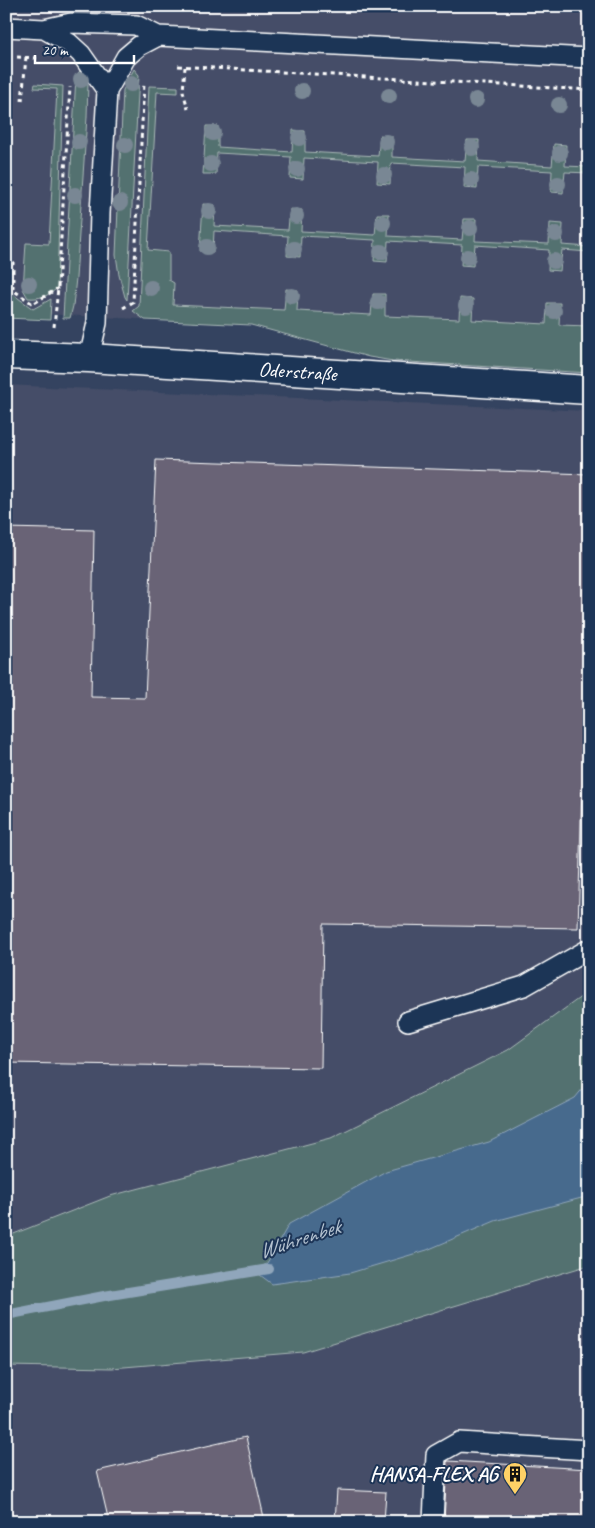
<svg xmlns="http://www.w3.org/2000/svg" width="595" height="1528" font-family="Caveat,sans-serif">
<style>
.built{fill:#444d67}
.green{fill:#53716f;stroke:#a9b8b7}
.water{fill:#466a8d;stroke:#90a6bb}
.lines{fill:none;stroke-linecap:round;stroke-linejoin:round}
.stream{stroke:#90a6bb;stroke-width:10}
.building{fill:#696476;stroke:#fff}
.lane-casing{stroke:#fff;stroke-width:22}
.street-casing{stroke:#fff;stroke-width:31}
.path{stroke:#fff;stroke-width:3;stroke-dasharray:4 4;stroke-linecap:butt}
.lane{stroke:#1d3557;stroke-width:19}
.street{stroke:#1d3557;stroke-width:28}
.tree{fill:#798794}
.labels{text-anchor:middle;stroke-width:4;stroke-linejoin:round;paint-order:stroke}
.street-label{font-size:21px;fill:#fff;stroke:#1d3557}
.poi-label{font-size:21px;font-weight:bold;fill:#fff;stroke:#1d3557;text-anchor:end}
.water-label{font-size:22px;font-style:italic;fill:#b5c3d1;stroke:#1d3557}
</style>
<rect width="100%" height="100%" fill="#344360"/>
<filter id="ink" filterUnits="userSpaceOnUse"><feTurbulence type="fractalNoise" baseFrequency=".02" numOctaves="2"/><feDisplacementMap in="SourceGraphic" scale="10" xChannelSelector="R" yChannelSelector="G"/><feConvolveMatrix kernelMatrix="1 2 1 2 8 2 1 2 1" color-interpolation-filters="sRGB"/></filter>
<g filter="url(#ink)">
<path class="built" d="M 6,6 L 589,6 L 589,343 L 6,312 Z
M 6,385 L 589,411 L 589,1522 L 6,1522 Z"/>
<path class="green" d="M 83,68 L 88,83 L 87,117 L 76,278 L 73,306 L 70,318 L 63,318 L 76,75 Z
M 134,69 L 139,75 L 127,300 L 125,297 L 119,275 L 116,255 L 123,90 Z
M 35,84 L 63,86 L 57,288 C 49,296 39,299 28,298 L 23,289 L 26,243 L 49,244 L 57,89 L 34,88 Z
M 149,86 L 178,87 L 178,93 L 157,92 L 148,250 L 169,252 L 169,280 L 174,283 L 173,305 L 284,310 L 286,289 L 298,290 L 297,311 L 371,315 L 373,294 L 385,294 L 385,316 L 459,319 L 460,298 L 473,299 L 472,320 L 546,324 L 547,303 L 560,303 L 559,325 L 589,326 L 589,373 L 393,361 L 369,357 L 251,325 L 145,320 L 133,311 L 139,306 Z
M 206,126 L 218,126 L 218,147 L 292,152 L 293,130 L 305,131 L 305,152 L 378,156 L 380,135 L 392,136 L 392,157 L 465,161 L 467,140 L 479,140 L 478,161 L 552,166 L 554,144 L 566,145 L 565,166 L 589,167 L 589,173 L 565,172 L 563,193 L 551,192 L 552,171 L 478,167 L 477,189 L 464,188 L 465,167 L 391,163 L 390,184 L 377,183 L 378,162 L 304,158 L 303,179 L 290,178 L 291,157 L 217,153 L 216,174 L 203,174 Z
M 203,204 L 215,205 L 214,226 L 288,230 L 290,209 L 302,210 L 301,231 L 375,235 L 377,214 L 389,214 L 388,236 L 462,240 L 464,219 L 476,219 L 475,241 L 549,244 L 550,223 L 563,224 L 562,245 L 589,247 L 589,252 L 562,250 L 560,271 L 548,270 L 549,250 L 475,245 L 473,266 L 461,265 L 462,245 L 388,241 L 387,262 L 374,261 L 375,240 L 301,236 L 300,257 L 287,256 L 288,236 L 214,231 L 213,252 L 200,251 Z
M 6,294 L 14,295 L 33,309 L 51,299 L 50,320 L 6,318 Z
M 589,991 L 589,1265 L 303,1352 L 112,1368 L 6,1366 L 6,1237 L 110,1196 L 331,1138 L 508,1050 Z"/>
<path class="water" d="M 589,1081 L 589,1196 L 495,1221 L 427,1250 L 350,1273 L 272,1284 L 256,1272 L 267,1263 L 289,1224 L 386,1171 L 489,1142 L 575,1098 Z"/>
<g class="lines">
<path class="stream" d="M 6,1315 L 104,1296 L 269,1269"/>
</g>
<path class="building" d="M 156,460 L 589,474 L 589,786 L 582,786 L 578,928 L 323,924 L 321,1068 L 6,1063 L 6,528 L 94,530 L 91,697 L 145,698 Z
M 246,1437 L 265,1522 L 109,1522 L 97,1471 Z
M 448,1461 L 589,1469 L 589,1522 L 444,1522 L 447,1462 Z
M 337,1490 L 386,1492 L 384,1522 L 335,1522 Z"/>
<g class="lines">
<g class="lane-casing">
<path id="lane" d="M 6,27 L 44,29 L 71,23 L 136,25 L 158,36 L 589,58
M 44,29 L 69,43 L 81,54 L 107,91
M 89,358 L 97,323 L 100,213 L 107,91 L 126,57 L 139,46 L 158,36
M 408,1021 L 524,986 L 589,949
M 433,1522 L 436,1455 L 459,1442 L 589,1450"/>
</g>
<g class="street-casing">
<g id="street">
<path id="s1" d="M 6,355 L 89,358 L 589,390"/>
</g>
</g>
<path class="path" d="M 17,57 L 38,58
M 178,66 L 589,90
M 185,67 L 183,91 L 188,109
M 22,101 L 26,57
M 13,261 L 13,290 L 33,304 L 58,288
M 123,308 L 133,302 L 144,83
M 54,327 L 58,288 L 70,87"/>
<use href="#lane" class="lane"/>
<use href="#street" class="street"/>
</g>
<g class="tree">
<circle cx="81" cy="80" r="8"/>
<circle cx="131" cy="84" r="8"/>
<circle cx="302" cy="91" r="8"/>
<circle cx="389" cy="96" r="8"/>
<circle cx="476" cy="100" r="8"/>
<circle cx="559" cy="105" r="8"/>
<circle cx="213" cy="133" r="8"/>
<circle cx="299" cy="138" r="8"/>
<circle cx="79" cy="142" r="8"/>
<circle cx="386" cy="142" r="8"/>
<circle cx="125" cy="145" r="8"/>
<circle cx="472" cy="148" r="8"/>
<circle cx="560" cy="153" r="8"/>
<circle cx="211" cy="164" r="8"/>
<circle cx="297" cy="169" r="8"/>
<circle cx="384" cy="175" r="8"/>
<circle cx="471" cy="180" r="8"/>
<circle cx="558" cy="184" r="8"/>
<circle cx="75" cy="195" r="8"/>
<circle cx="120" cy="203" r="8"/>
<circle cx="209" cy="211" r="8"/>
<circle cx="296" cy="216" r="8"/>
<circle cx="383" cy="223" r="8"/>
<circle cx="470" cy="228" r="8"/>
<circle cx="556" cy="234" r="8"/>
<circle cx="207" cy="247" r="8"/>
<circle cx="294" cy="249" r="8"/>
<circle cx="381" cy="252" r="8"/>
<circle cx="468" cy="257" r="8"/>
<circle cx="554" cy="261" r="8"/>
<circle cx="29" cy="284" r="8"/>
<circle cx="151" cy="288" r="8"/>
<circle cx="292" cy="296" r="8"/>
<circle cx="378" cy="302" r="8"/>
<circle cx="466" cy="306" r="8"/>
<circle cx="554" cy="311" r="8"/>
</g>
</g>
<defs>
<g id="building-pin" transform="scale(1.25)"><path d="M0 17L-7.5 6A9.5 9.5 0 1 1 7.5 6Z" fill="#ffd166" stroke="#1d3557"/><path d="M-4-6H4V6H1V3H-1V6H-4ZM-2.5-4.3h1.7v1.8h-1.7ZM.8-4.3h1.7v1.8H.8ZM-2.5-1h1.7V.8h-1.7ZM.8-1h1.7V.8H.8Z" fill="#111"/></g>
</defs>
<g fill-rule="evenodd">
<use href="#building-pin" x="515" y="1474"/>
</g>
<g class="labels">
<g class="street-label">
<text dy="7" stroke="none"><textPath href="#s1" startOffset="292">Oderstraße</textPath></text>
</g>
<g class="poi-label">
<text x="498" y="1481">HANSA-FLEX AG</text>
</g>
<g class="water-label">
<text transform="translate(299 1238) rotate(-18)" y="8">Wührenbek</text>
</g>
</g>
<rect width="595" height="1528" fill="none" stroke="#1d3557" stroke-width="25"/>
<rect x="12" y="12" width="570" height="1503" fill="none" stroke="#fff" stroke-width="2" filter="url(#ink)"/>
<path d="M35 55v8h99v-8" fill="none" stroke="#ffffff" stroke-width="2.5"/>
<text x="42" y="55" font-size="15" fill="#ffffff" stroke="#1d3557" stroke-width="4" paint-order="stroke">20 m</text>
</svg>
